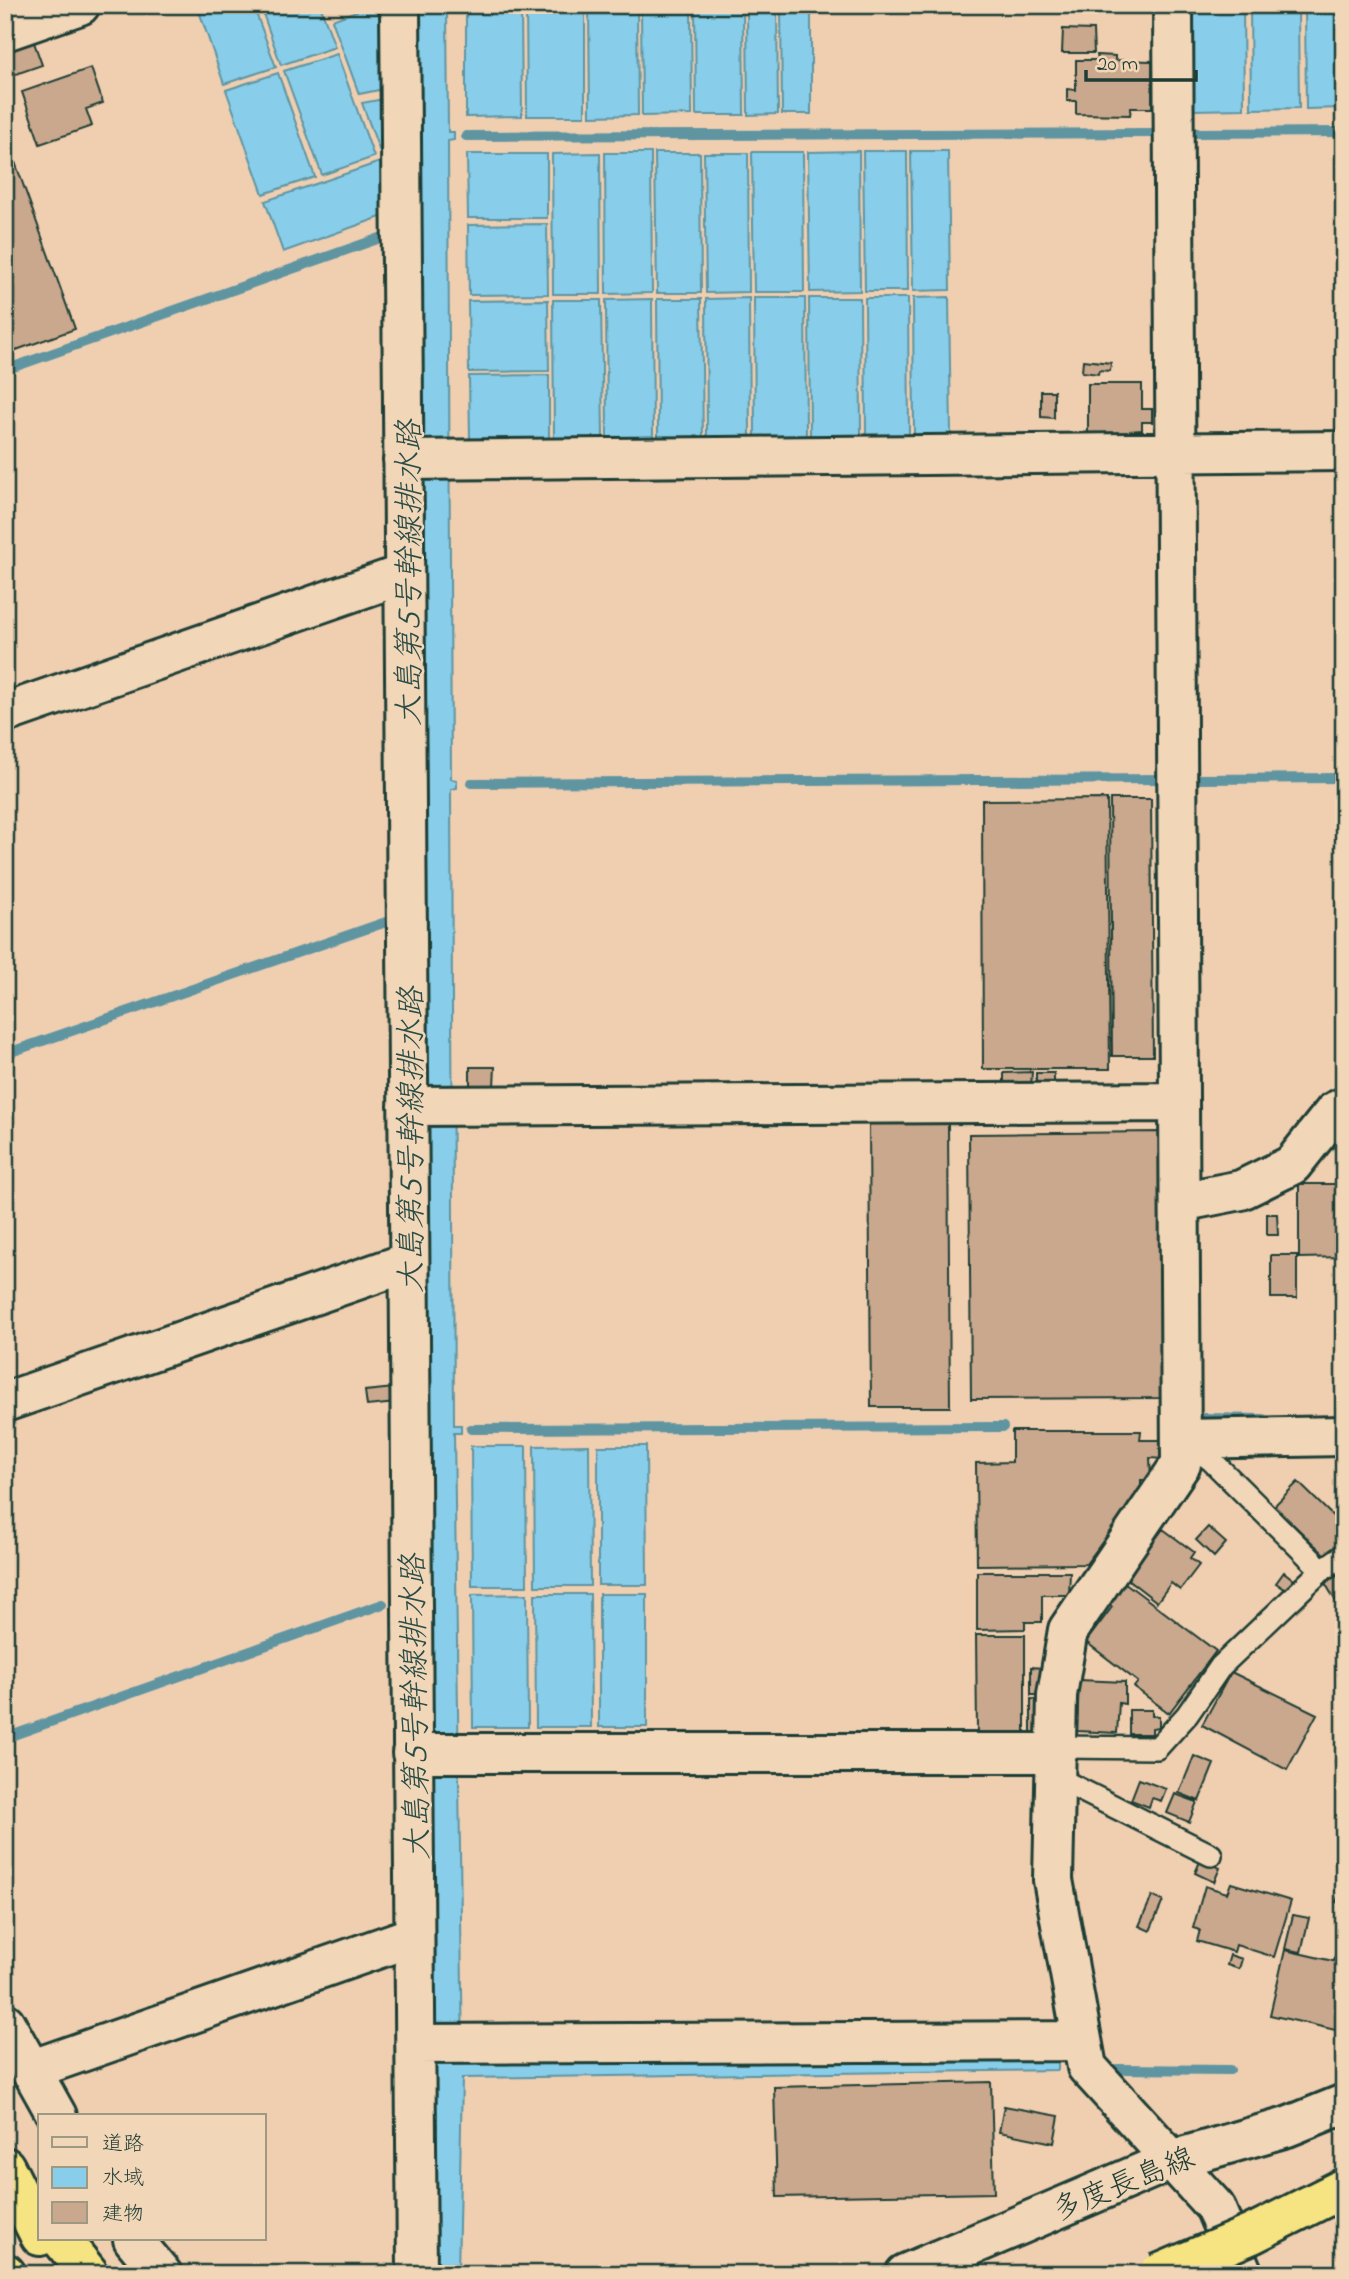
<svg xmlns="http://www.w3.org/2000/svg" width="1349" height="2279" font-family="'Indie Flower','Klee One',sans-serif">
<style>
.water{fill:#88ceea;stroke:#5e94a1;stroke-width:2}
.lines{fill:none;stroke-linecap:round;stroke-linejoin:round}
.stream{stroke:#5e94a1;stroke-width:10}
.building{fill:#caa88d;stroke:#1f3d34;stroke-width:2}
.lane-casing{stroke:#1f3d34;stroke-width:26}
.street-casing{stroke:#1f3d34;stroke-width:44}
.secondary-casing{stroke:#1f3d34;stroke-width:44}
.highway-casing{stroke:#1f3d34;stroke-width:44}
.lane{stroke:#f1d6b8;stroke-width:21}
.street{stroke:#f1d6b8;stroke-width:38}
.secondary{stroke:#f1d6b8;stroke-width:38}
.highway{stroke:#f6e381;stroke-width:38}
.highway-bridge-casing{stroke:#1f3d34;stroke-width:44;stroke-linecap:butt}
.highway-bridge{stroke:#f6e381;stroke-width:38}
.labels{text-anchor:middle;stroke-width:5;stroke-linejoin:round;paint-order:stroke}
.street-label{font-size:30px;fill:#1f3d34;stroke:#f1d6b8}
.water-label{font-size:32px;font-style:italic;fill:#2a4c46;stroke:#f1d6b8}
</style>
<rect width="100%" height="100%" fill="#f0cfb1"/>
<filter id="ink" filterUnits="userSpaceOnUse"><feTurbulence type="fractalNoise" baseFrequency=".0143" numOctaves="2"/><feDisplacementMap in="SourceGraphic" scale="14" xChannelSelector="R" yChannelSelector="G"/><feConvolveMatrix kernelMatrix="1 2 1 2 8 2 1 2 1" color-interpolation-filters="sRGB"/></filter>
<g filter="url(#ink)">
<path class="water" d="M 197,5 L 253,5 L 276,67 L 224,84 Z
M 260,5 L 320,5 L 335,47 L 281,65 Z
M 372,5 L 389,5 L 389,88 L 359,94 L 332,20 Z
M 418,5 L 447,5 L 448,132 L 454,132 L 454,140 L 448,141 L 451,779 L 457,780 L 457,788 L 451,789 L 454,1425 L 461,1425 L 461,1433 L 454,1433 L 463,2058 L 1058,2051 L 1058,2070 L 462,2078 L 458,2274 L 430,2274 Z
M 466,5 L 521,5 L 522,116 L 466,117 Z
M 526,5 L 585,5 L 585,116 L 527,116 Z
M 589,5 L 637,5 L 638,115 L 590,116 Z
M 641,5 L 691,5 L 692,115 L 642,116 Z
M 695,5 L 743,5 L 744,115 L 696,115 Z
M 781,5 L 811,5 L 811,114 L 782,114 Z
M 1193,5 L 1243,5 L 1244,109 L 1194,110 Z
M 1250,5 L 1298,5 L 1299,108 L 1251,109 Z
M 1305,5 L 1344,5 L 1344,108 L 1306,109 Z
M 747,7 L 777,7 L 778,114 L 748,115 Z
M 337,54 L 374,157 L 322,175 L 284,71 Z
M 278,73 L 315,177 L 263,194 L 226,90 Z
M 389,98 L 389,153 L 381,155 L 362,103 Z
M 859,151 L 860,291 L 810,292 L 808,152 Z
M 863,151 L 907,151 L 908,291 L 865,291 Z
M 911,151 L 948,151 L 950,290 L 913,291 Z
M 752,152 L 803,152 L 804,292 L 754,292 Z
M 600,153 L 601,294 L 553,294 L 552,154 Z
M 605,153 L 651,153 L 652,293 L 606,294 Z
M 655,153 L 700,153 L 701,293 L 657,293 Z
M 704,153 L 748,153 L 749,292 L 706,293 Z
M 467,154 L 547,154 L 547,218 L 468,218 Z
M 389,159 L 389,214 L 283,252 L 265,201 Z
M 547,224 L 548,294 L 469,295 L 468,225 Z
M 949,297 L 951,435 L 914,436 L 913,298 Z
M 749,298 L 750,437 L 707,437 L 706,299 Z
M 754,298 L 805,298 L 806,436 L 755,437 Z
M 809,298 L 860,298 L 861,436 L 810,436 Z
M 865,298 L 908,298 L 909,436 L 866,436 Z
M 652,299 L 653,437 L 607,438 L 606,300 Z
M 657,299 L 701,299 L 703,437 L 658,437 Z
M 548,300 L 549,371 L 469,372 L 468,301 Z
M 553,300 L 601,300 L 603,438 L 554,438 Z
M 549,375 L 549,439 L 470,439 L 469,376 Z
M 589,1445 L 590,1586 L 535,1586 L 534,1446 Z
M 471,1446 L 526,1446 L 527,1586 L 472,1586 Z
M 598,1446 L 646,1446 L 647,1585 L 598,1585 Z
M 527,1594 L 528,1727 L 473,1727 L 472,1595 Z
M 535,1594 L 590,1594 L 591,1727 L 536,1727 Z
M 599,1594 L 647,1594 L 647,1727 L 599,1727 Z"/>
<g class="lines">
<path class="stream" d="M 1193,133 L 1344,132
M 466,136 L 1154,133
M 5,370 L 386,236
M 1194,779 L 1344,778
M 471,783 L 1165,779
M 5,1054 L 386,922
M 1204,1418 L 1263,1419
M 471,1429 L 1003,1427
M 5,1738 L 383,1604
M 1117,2069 L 1230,2070"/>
</g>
<path class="building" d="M 1063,29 L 1093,30 L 1094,53 L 1062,53 Z
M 31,34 L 42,65 L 13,75 L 5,43 Z
M 1097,55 L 1115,56 L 1115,60 L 1152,61 L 1152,108 L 1131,108 L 1130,115 L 1076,114 L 1076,101 L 1067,101 L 1067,89 L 1076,90 L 1076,60 L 1098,60 Z
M 91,68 L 103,103 L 86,109 L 92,126 L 40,144 L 22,92 Z
M 5,134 L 75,329 L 5,354 Z
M 1083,360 L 1111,363 L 1110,371 L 1099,370 L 1098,374 L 1082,372 Z
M 1088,384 L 1142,384 L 1142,409 L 1152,409 L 1152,422 L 1142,422 L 1142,430 L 1130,431 L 1130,434 L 1088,434 Z
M 1041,391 L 1054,391 L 1054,418 L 1041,417 Z
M 1107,799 L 1110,1069 L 983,1069 L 982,800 Z
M 1110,799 L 1151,799 L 1153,1056 L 1112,1056 Z
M 470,1067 L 495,1067 L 494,1086 L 470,1086 Z
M 1032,1072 L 1031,1086 L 1004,1086 L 1004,1073 Z
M 1036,1073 L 1054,1073 L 1054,1085 L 1036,1085 Z
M 869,1124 L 948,1124 L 950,1407 L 871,1407 Z
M 1160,1132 L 1161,1398 L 971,1399 L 969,1134 Z
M 1299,1184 L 1343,1184 L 1344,1257 L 1299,1258 Z
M 1267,1214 L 1277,1214 L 1278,1235 L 1267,1235 Z
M 1271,1255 L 1297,1255 L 1297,1298 L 1271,1298 Z
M 394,1388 L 396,1403 L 367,1406 L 365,1391 Z
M 1012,1431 L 1141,1431 L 1140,1440 L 1164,1440 L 1163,1459 L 1150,1458 L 1151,1480 L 1141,1480 L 1141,1490 L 1086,1564 L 977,1565 L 976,1463 L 1012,1462 Z
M 1298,1482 L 1344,1527 L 1344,1538 L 1326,1556 L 1274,1506 Z
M 1208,1527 L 1226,1543 L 1214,1557 L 1196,1540 Z
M 1163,1529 L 1194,1552 L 1190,1558 L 1199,1565 L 1180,1590 L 1171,1583 L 1157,1602 L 1126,1578 Z
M 977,1572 L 1070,1572 L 1069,1595 L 1042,1595 L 1042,1622 L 1025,1622 L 1025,1629 L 977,1630 Z
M 1284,1572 L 1294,1580 L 1286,1590 L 1276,1583 Z
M 1344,1572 L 1344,1606 L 1340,1608 L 1325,1583 Z
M 1124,1582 L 1216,1651 L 1169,1713 L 1134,1687 L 1138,1682 L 1086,1642 L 1112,1607 L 1108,1604 Z
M 976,1635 L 1025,1635 L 1025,1732 L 977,1732 Z
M 1031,1667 L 1042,1668 L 1042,1695 L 1031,1695 Z
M 1231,1672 L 1317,1714 L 1287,1770 L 1202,1725 Z
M 1079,1680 L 1125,1682 L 1125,1704 L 1119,1703 L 1117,1733 L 1077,1731 Z
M 1031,1699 L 1042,1700 L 1043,1732 L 1031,1732 Z
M 1129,1710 L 1152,1710 L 1152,1716 L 1159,1716 L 1159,1727 L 1152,1728 L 1152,1734 L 1129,1734 Z
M 1194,1756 L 1214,1764 L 1199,1801 L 1179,1793 Z
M 1344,1760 L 1344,1816 L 1335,1761 Z
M 1139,1779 L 1166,1789 L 1161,1801 L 1152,1798 L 1149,1807 L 1131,1800 Z
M 1175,1794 L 1197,1802 L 1189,1822 L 1167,1813 Z
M 1201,1859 L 1220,1868 L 1214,1882 L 1195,1873 Z
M 1344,1881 L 1344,1905 L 1336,1902 Z
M 1231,1883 L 1291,1901 L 1274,1957 L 1236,1945 L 1234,1952 L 1197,1941 L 1200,1930 L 1193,1928 L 1205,1886 L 1227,1893 Z
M 1152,1896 L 1163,1901 L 1150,1931 L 1139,1926 Z
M 1293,1915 L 1309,1918 L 1301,1952 L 1285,1949 Z
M 1285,1950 L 1333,1961 L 1335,1956 L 1344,1958 L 1344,2032 L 1270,2015 Z
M 1230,1955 L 1242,1959 L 1239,1969 L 1227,1965 Z
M 991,2082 L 994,2193 L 777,2197 L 774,2087 Z
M 1004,2106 L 1059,2116 L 1054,2143 L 999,2132 Z"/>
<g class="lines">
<g class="lane-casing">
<path id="lane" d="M 1186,1442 L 1211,1460 L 1322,1570
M 1056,1747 L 1157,1748 L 1187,1715 L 1221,1666 L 1322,1570 L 1344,1555
M 1055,1777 L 1211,1855"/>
</g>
<g class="street-casing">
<path id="street" d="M 400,5 L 417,2274
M 1173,5 L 1181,1464 L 1068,1630 L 1057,1695 L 1053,1880 L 1087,2067 L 1215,2207 L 1243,2274
M 5,31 L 80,5
M 403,460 L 1344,451
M 5,713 L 404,574
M 408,1106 L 1179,1102
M 1180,1202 L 1241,1190 L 1292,1165 L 1335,1111 L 1344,1107
M 5,1402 L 409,1262
M 1181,1439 L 1344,1436
M 412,1753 L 1056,1753
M 415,2044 L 1082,2041
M 30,2070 L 414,1936"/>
</g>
<g class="secondary-casing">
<path id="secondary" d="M 5,2023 L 57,2116
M 133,2239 L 162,2274
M 905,2274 L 1172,2160 L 1287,2127 L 1344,2104"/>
</g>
<g class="highway-casing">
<path id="highway" d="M 5,2167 L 40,2236
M 61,2239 L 89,2274
M 5,2273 L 6,2274"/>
</g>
<use href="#lane" class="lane"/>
<use href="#street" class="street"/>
<use href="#secondary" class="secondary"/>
<use href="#highway" class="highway"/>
<g class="highway-bridge-casing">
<path id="highway-bridge" d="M 1158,2274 L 1252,2234 L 1344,2188"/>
</g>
<use href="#highway-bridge" class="highway-bridge"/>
</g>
</g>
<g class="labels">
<g class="street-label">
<text transform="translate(1123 2183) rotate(-22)" y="10">多度長島線</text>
</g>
<g class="water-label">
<text transform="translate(408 573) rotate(-90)" y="11">大島第5号幹線排水路</text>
<text transform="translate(410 1140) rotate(-90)" y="11">大島第5号幹線排水路</text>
<text transform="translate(414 1707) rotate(-91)" y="11">大島第5号幹線排水路</text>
</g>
</g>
<rect width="1349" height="2279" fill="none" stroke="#f1d6b8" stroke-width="28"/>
<rect x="14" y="14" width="1321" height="2251" fill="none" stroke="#1f3d34" stroke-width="2.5" filter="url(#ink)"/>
<rect x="38" y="2114" width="228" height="126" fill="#f1d6b8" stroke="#9d9983" stroke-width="2"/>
<rect x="52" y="2137" width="35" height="10" fill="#f1d6b8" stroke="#9d9983" stroke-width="2"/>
<text x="102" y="2150" font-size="21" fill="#1f3d34">道路</text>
<rect x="52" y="2167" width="35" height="21" fill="#88ceea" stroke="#9d9983" stroke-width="2"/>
<text x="102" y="2184" font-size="21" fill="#1f3d34">水域</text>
<rect x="52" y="2202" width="35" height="21" fill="#caa88d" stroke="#9d9983" stroke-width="2"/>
<text x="102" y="2220" font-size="21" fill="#1f3d34">建物</text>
<path d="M1086 70v10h110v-10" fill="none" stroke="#1f3d34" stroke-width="3.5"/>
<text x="1097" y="70" font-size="21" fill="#1f3d34" stroke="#f1d6b8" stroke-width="5" paint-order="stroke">20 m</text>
</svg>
